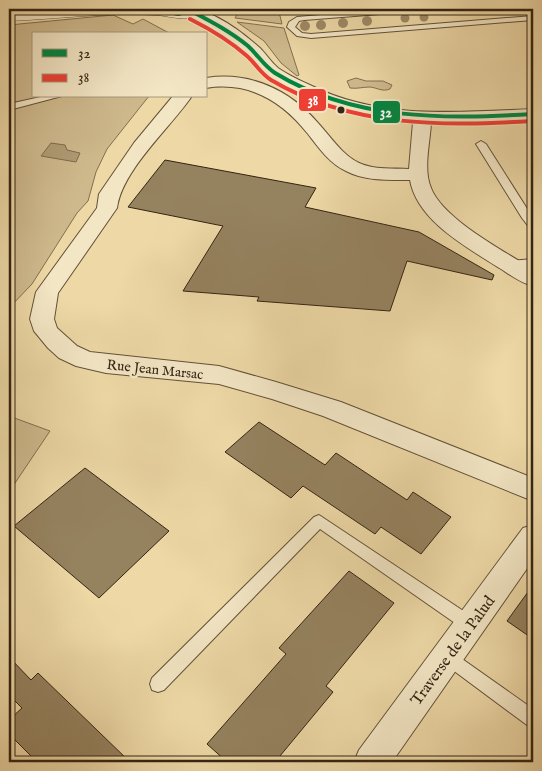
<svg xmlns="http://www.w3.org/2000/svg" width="542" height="771" font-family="'IM FELL English',serif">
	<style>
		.green { fill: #ceb98d; stroke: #826e50 }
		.water { fill: #ae9b74; stroke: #7e6b4d }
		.building { fill: #95825f; stroke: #352413 }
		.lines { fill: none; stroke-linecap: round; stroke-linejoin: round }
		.service-casing { stroke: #635138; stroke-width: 2 }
		.minor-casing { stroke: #635138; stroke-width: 2 }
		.tertiary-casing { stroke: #635138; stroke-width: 1 }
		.service { fill: #f3e6c5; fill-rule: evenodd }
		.minor { fill: #f3e6c5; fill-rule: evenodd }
		.tertiary { fill: #f3e6c5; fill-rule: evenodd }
		.bus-1-casing { stroke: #f3e6c5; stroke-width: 6 }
		.bus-2-casing { stroke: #f3e6c5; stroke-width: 6 }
		.bus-1 { stroke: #008540; stroke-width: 4 }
		.bus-2 { stroke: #ee3f34; stroke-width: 4 }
		.tree { fill: #9d8966 }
		.bus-dot { fill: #352413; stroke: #f3e6c5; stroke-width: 2 }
		.labels { text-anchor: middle; stroke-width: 5; stroke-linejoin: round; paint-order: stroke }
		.street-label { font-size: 14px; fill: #352413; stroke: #f3e6c5 }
		.near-street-label { font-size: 16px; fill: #352413; stroke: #f3e6c5 }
		.line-badge { stroke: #f3e6c5; stroke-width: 2 }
		.badge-label { font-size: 14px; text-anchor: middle; font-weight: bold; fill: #fff }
	</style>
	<rect width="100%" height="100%" fill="#edd8a6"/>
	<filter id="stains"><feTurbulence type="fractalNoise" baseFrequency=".004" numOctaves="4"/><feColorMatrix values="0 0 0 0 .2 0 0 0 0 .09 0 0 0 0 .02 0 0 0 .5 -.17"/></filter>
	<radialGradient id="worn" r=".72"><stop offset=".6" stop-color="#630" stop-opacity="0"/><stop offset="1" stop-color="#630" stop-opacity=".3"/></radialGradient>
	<path class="green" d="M240 9H318L279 12 282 24 235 18Z
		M113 15 133 24 143 19 171 34H34V96H149L107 149 96 172 88 201 77 213 32 284 9 308V25Z
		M237 22 284 28 299 75 297 76 281 63 264 41Z
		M356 78 366 81H383L392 85 390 89C382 92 378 88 370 87 363 87 357 89 350 88L347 81Z
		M9 416 50 431 9 492Z"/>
	<path class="water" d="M51 143 65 145 67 150 80 153 76 162 41 156Z"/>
	<path class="building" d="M165 160 316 188 305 207 419 232 494 275 492 280 407 261 390 311 257 301 259 297 183 291 223 226 128 207Z
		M259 422 325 465 336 453 407 500 413 492 451 517 421 554 381 527 375 534 303 486 291 498 225 452Z
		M85 468 169 531 99 598 14 526Z
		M349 571 394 603 326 686 333 692 275 762H227L207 744 286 654 279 648Z
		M533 585V639L507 621Z
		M9 657 31 680 38 673 130 762H37L9 734V720L22 708 9 695Z"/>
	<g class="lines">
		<defs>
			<path id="service" d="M9 9H39L35 11 9 12Z
				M392 9H422L418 11 304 20 299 21 295 27 302 33 311 34 533 16V20L311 38 297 36 287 27 289 22 297 17Z
				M45 96H62L9 110V104Z
				M481 141 486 144 533 218V228L529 227 522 218 476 144Z
				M533 259V266L510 269 505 265 510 261Z
				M319 515 477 620 479 625 477 630 471 632 465 630 320 529 164 690 158 692 152 690 150 684 152 678 314 517Z
				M448 649 533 709V727L527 725 442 662 440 657 442 652Z"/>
			<path id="minor" d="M188 9C212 9 242 32 260 48 266 54 271 62 278 68 288 75 301 81 312 86 381 120 459 112 533 109V119L431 123C430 143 423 169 431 188 443 219 505 252 533 269V286C520 283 508 273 496 266 465 246 417 220 410 180 388 180 365 181 346 171 330 164 319 148 308 134 282 101 249 81 206 88V78C250 71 290 90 318 123 331 137 342 155 359 163 374 170 393 168 409 169L413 122C363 119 306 105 266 75 259 69 254 61 248 55 230 39 209 26 188 15L185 12Z
				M173 96H192C170 128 122 170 117 208L58 293 54 319 57 328 77 346 90 352 219 366 276 382 341 402 533 478V501L323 416 272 399 219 384 106 373 76 366 59 358 48 348 34 331 30 319 36 292 97 208 99 194 134 143Z
				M533 525V560L392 762H354L359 750 523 528Z"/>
			<path id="tertiary" d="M39 9H206C195 25 171 16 156 15 107 12 57 19 9 21V11Z"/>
		</defs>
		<use href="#service" class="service-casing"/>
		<use href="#minor" class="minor-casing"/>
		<use href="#tertiary" class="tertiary-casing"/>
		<use href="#service" class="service"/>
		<use href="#minor" class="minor"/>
		<use href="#tertiary" class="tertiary"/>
		<defs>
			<path id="bus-1" d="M109 9 159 10 178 14 198 9
				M193 12C212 22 231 32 248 46 257 54 264 66 275 73 354 121 444 119 533 114"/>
			<path id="bus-2" d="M190 19C210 29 230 41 247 56 256 64 261 74 271 80 352 128 443 126 533 121"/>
		</defs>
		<use href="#bus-1" class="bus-1-casing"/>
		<use href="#bus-2" class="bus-2-casing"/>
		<use href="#bus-1" class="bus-1"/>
		<use href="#bus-2" class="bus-2"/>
	</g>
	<g class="tree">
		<circle cx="424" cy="17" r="4.5"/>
		<circle cx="405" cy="18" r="4.5"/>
		<circle cx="367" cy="21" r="5"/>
		<circle cx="343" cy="23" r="5"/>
		<circle cx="321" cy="25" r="5"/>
		<circle cx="305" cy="26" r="5"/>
	</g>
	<circle class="bus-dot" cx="341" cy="110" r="4.5"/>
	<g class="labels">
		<g class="street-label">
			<text transform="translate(155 369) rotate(6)" y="5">Rue Jean Marsac</text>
		</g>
		<g class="near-street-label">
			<text transform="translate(452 650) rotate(-54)" y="6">Traverse de la Palud</text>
		</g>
	</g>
	<g class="line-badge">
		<rect x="298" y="88" width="29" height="24" rx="5" fill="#ee3f34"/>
		<rect x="372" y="100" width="29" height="24" rx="5" fill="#008540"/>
	</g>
	<g class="badge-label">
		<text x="313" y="105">38</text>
		<text x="386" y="117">32</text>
	</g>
	<rect width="542" height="771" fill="none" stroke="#edd8a6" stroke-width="30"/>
	<rect x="10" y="10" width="522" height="751" fill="none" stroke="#352413" stroke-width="2.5"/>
	<rect x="15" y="15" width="512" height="741" fill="none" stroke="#352413"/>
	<rect x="32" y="32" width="175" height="65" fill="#f3e6c5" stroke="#a7987e"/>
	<rect x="42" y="49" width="25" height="8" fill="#008540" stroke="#a7987e"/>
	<text x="78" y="58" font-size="15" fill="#352413">32</text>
	<rect x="42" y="74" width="25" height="8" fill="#ee3f34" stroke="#a7987e"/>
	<text x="78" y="82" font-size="15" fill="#352413">38</text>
	<rect width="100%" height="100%" filter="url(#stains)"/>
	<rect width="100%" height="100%" fill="url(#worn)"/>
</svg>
